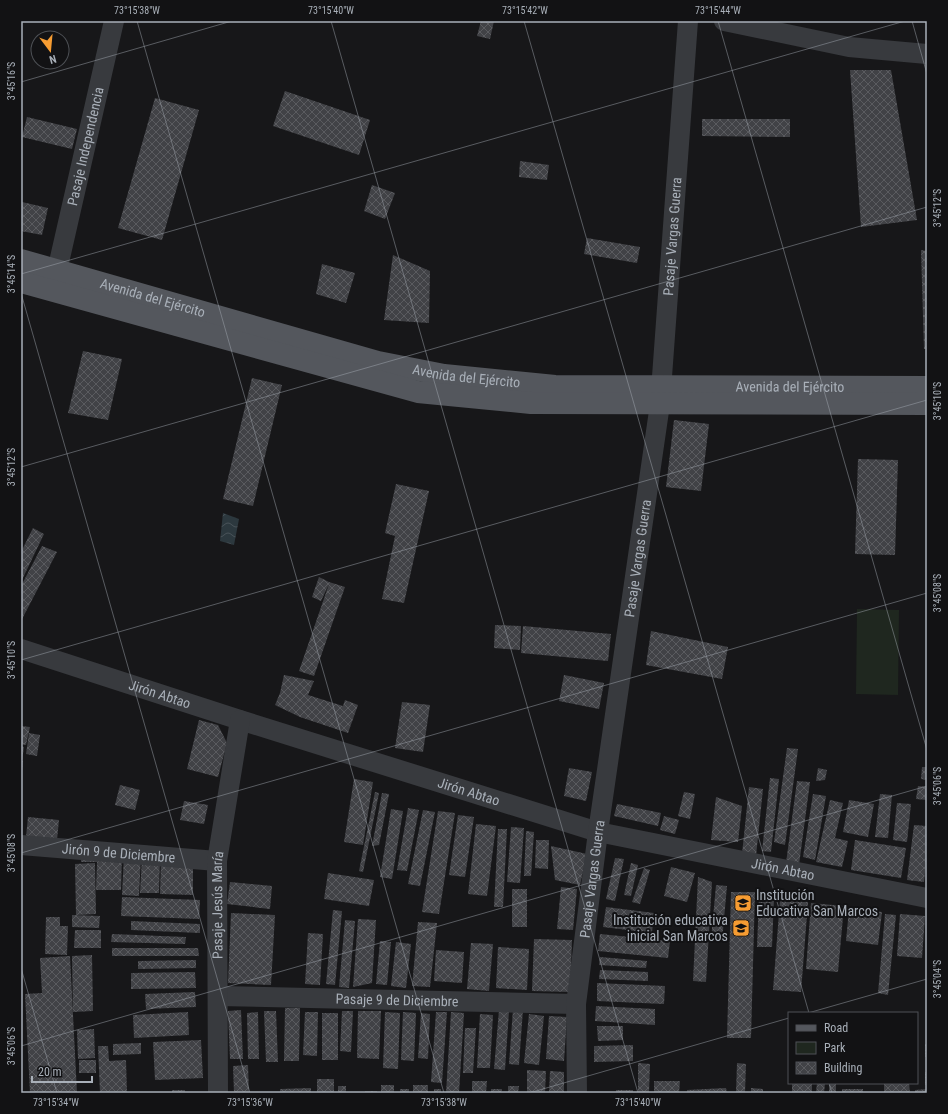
<svg xmlns="http://www.w3.org/2000/svg" width="948" height="1114" font-family="'Roboto Condensed',sans-serif">
	<style>
		.green { fill: #1f271f }
		.water { fill: url(#water-waves) }
		.building { fill: url(#building-cross-hatch) }
		.lines { fill: none; stroke-linecap: round; stroke-linejoin: round }
		.minor { stroke: #383a3e; stroke-width: 20 }
		.major { stroke: #54575d; stroke-width: 22 }
		.ticks { fill: none; stroke: #a9b0b9; stroke-width: 1; stroke-opacity: 0.45 }
		.labels { text-anchor: middle; stroke-width: 4; stroke-linejoin: round; paint-order: stroke }
		.street-label { font-size: 14px; fill: #a9b0b9; stroke: #121214 }
		.poi-label { font-size: 14px; fill: #a9b0b9; stroke: #121214; text-anchor: start }
		.neatline { fill: none; stroke: #a9b0b9; stroke-width: 1.5 }
		.ticks-label { font-size: 10px; text-anchor: middle; fill: #a9b0b9 }
	</style>
	<defs>
		<pattern id="water-waves" width="16" height="10" patternUnits="userSpaceOnUse"><rect width="16" height="10" fill="#2c383e"/><path d="M0 5q4-4 8 0t8 0" fill="none" stroke="#485258"/></pattern>
		<pattern id="building-cross-hatch" width="8" height="8" patternUnits="userSpaceOnUse"><rect width="8" height="8" fill="#414246"/><path d="M0 0l8 8M0 8l8-8" fill="none" stroke="#5a5b5f"/></pattern>
	</defs>
	<rect width="100%" height="100%" fill="#171719"/>
	<path class="green" d="M857 609 899 610 898 695 856 694Z"/>
	<path class="water" d="M223 513 239 519 234 545 220 541Z"/>
	<path class="building" d="M481 21H494L490 39 477 36Z
		M850 70H891L917 220 861 227Z
		M285 91 370 120 359 155 273 126Z
		M155 98 199 110 162 240 118 228Z
		M27 117 77 129 72 149 22 137Z
		M702 119H790V137L702 136Z
		M520 161 549 165 547 180 519 177Z
		M372 185 395 193 385 219 364 211Z
		M22 202 48 208 42 235 21 231Z
		M587 238 640 247 637 263 584 254Z
		M921 250 927 251V349H924Z
		M393 255 430 271 429 323 384 320Z
		M322 264 355 273 346 303 316 294Z
		M83 351 122 359 108 420 68 413Z
		M252 378 282 385 253 506 223 499Z
		M674 420 709 424 701 491 666 487Z
		M858 459 898 460 895 555 855 554Z
		M396 484 429 491 404 603 382 599 395 536 385 533Z
		M33 528 44 534 21 582V552Z
		M42 546 57 552 21 621V586Z
		M319 577 329 582 345 587 314 676 299 671 329 584 321 601 312 597Z
		M495 625 521 626 520 650 494 648Z
		M523 626 611 634 608 661 521 653Z
		M651 631 728 647 722 679 646 665Z
		M284 675 314 681 308 695 343 706 345 700 358 705 348 733 300 717 275 705 280 693Z
		M564 675 604 683 599 709 559 701Z
		M402 702 430 705 423 752 395 748Z
		M199 720 218 725 227 743 218 777 187 769Z
		M21 726 30 727 26 745 21 744Z
		M29 733 40 735 37 756 26 754Z
		M21 746 24 747 22 760H21Z
		M787 748 798 749 785 845 774 842Z
		M21 760 23 761 22 770H21Z
		M922 767H927V780L921 779Z
		M569 768 592 772 586 801 564 796Z
		M818 768 827 770 825 780 816 781Z
		M770 778 779 779 771 852 762 851Z
		M354 779 373 782 363 845 344 842Z
		M797 781 810 782 799 865 786 863Z
		M120 785 140 790 135 810 115 805Z
		M918 786 927 787V800L916 799Z
		M749 787 763 789 756 856 742 854Z
		M375 792 379 793 363 872 359 871Z
		M684 792 695 794 690 819 678 816Z
		M382 793 389 794 379 845 372 846Z
		M813 794 826 796 815 860 803 857Z
		M880 794 892 795 888 838 875 837Z
		M716 797 742 806 738 842 711 840Z
		M830 800 843 803 835 838 848 841 842 867 816 862Z
		M849 800 874 804 868 837 843 832Z
		M184 801 208 805 204 824 180 820Z
		M897 803 911 804 907 842 893 840Z
		M617 804 661 813 658 826 614 816Z
		M408 808 419 810 407 871 397 870Z
		M391 809 403 811 392 879 380 877Z
		M423 810 435 812 420 886 408 884Z
		M438 811 455 813 439 914 422 912Z
		M458 815 474 817 465 877 449 875Z
		M664 816 679 820 675 834 660 830Z
		M28 817 59 820 57 840 26 837Z
		M476 824 496 826 487 896 468 894Z
		M914 825 927 826V853L924 882 907 880Z
		M511 827 524 828 520 883 507 882Z
		M498 829H507L503 907H494Z
		M526 831 534 832 531 876H524Z
		M536 840H549L548 869 535 868Z
		M855 840 906 848 901 878 851 870Z
		M551 846 587 854 580 885 555 880Z
		M81 853 122 855 121 890H96L97 862H81Z
		M124 855 141 856 139 896 122 895Z
		M142 857 160 858 159 893H140Z
		M615 858 624 859 615 901 606 899Z
		M161 860H193V895L160 894Z
		M95 863 96 914 76 915 75 864Z
		M631 863 638 865 631 896 624 895Z
		M671 867 695 873 687 902 664 896Z
		M644 868 650 870 640 904 632 902Z
		M328 873 374 880 369 906 324 899Z
		M698 877 712 882 706 982 693 981Z
		M230 882 272 886 270 909 227 904Z
		M716 885 727 886 722 941 711 940Z
		M561 887 577 889 573 930 557 929Z
		M512 889H527V927H512Z
		M731 892H755L751 1038H727Z
		M122 897 200 900 199 919 121 916Z
		M759 897 774 898 772 947H757Z
		M780 900 808 902 801 992 773 990Z
		M811 903 844 906 838 972 806 969Z
		M606 907 654 913 652 933 603 927Z
		M849 909 882 912 878 945 846 941Z
		M333 910 342 911 335 985 326 984Z
		M231 913 275 915 271 985 228 983Z
		M885 914 896 915 888 995 878 993Z
		M900 914 925 916 922 958 897 956Z
		M72 915 100 916 99 928 72 927Z
		M46 917H60V926H68L67 955 45 954Z
		M358 919 376 920 372 983 353 987Z
		M345 920 355 921 349 988 339 987Z
		M131 921 200 924V933L131 930Z
		M418 922 437 923 430 987 412 986Z
		M75 930H101V948H74Z
		M308 933 323 934 320 985 305 984Z
		M112 934 186 937 185 944 111 942Z
		M600 934 670 941 668 958 598 951Z
		M534 939 572 940 570 992 532 991Z
		M380 941 391 942 387 985 376 984Z
		M396 942 411 944 406 988 391 986Z
		M471 943 493 944 489 991 467 989Z
		M498 947 529 949 527 990 496 988Z
		M112 948H198L199 956H112Z
		M436 950 464 952 462 983 434 981Z
		M92 955 93 1011 73 1012 72 956Z
		M70 956 77 1093H30L25 994 42 993 40 958Z
		M600 957 647 961 646 968 599 965Z
		M196 960V968L138 969V961Z
		M600 970 648 972V981L599 979Z
		M195 972 196 988 131 989V973Z
		M597 983 665 986 664 1004 597 1001Z
		M195 992 196 1007 146 1009 145 994Z
		M596 1006 655 1009V1025L595 1021Z
		M285 1008H300L299 1061H284Z
		M513 1009H523L519 1065 509 1064Z
		M241 1010 243 1059H230L228 1011Z
		M499 1010 509 1011 505 1070 494 1069Z
		M264 1011H276L278 1062H266Z
		M342 1011H353L351 1052 340 1051Z
		M358 1011H381L379 1059 357 1058Z
		M188 1012 189 1035 134 1038 133 1015Z
		M258 1012 259 1059H248L247 1013Z
		M305 1012H318L317 1056 303 1055Z
		M385 1012 400 1013 398 1069 383 1068Z
		M403 1012 416 1013 414 1061 401 1060Z
		M436 1012H447L442 1083 431 1082Z
		M451 1012 464 1013 459 1093H446Z
		M322 1013H338V1060H322Z
		M421 1013 430 1014 428 1059 418 1058Z
		M480 1014 493 1015 490 1068H477Z
		M529 1014 544 1016 539 1065 524 1063Z
		M549 1016 567 1017 564 1061 546 1059Z
		M597 1026H623V1040L598 1041Z
		M465 1028H476L473 1073H463Z
		M94 1029 95 1058 78 1059 77 1030Z
		M201 1040 203 1078 155 1080 153 1042Z
		M141 1043V1054L113 1055V1044Z
		M925 1044H927V1057H925Z
		M633 1045V1061L594 1062V1046Z
		M98 1046H108L109 1061 126 1060 127 1093H100Z
		M79 1060H96V1073H79Z
		M638 1063 650 1064 649 1093H638Z
		M737 1063 746 1064 745 1093H736Z
		M248 1065 249 1093H234L233 1066Z
		M527 1070 546 1071 545 1093H527Z
		M550 1071 564 1072V1093H549Z
		M925 1072H927V1085H925Z
		M317 1079H334V1093H317Z
		M472 1081H487L486 1093H472Z
		M654 1081H680L679 1093H654Z
		M792 1083H812V1093L792 1092Z
		M817 1083H825L824 1093H816Z
		M829 1083H836V1093H829Z
		M884 1083H909L910 1093H884Z
		M381 1085H394V1093H381Z
		M413 1085H428V1093H413Z
		M338 1086H346V1093H338Z
		M508 1086H519L518 1093H508Z
		M311 1088V1093H280V1089Z
		M726 1088 727 1093H687V1090Z
		M751 1088 763 1089V1093H751Z
		M400 1089H409V1093H400Z
		M434 1089H441V1093H434Z
		M491 1089H502L501 1093H491Z
		M842 1089H863V1093H842Z
		M927 1089V1093H915V1090Z
		M172 1090H185V1093H172Z
		M616 1090H633V1093H616Z
		M365 1091H377V1093H365Z"/>
	<g class="lines">
		<g class="minor">
			<path d="M724 21 849 47 927 54"/>
			<path id="s1" d="M57 271 114 21"/>
			<path id="s2" d="M21 649 240 720 598 832 927 898"/>
			<path id="s3" d="M21 845 217 861"/>
			<path id="s4" d="M218 996 576 1004"/>
			<path id="s5" d="M218 1093 217 861 240 720"/>
			<path id="s6" d="M577 1093 576 1004 598 832 660 404 688 21"/>
		</g>
		<g class="major">
			<path id="s7" d="M21 260 378 362 444 375 555 386 927 387"/>
			<path d="M21 282 418 392 531 403 927 404"/>
		</g>
	</g>
	<path class="ticks" d="M137 21 444 1093M331 21 638 1093M524 21 809 1013M718 21 927 750M912 21 927 74M21 82 232 21M21 274 905 21M21 293 250 1093M21 467 927 207M21 660 927 400M21 853 927 593M21 968 57 1093M808 1013 927 979M21 1046 927 786M829 1083 832 1093M529 1093 789 1018"/>
	<defs>
		<symbol id="school-square" viewBox="-11 -11 22 22"><rect x="-9" y="-9" width="18" height="18" rx="4" fill="#f69c32" stroke="#121214"/><path d="M0-5L7-2L0 1L-7-2ZM-4 1L0 2.5L4 1V4Q0 6-4 4Z" fill="#111"/></symbol>
	</defs>
	<g fill-rule="evenodd">
		<use href="#school-square" x="733" y="893" width="20" height="20"/>
		<use href="#school-square" x="731" y="918" width="20" height="20"/>
	</g>
	<g class="labels">
		<g class="street-label">
			<text dy="5" stroke="none"><textPath href="#s1" startOffset="128">Pasaje Independencia</textPath></text>
			<text dy="5" stroke="none"><textPath href="#s6" startOffset="863">Pasaje Vargas Guerra</textPath></text>
			<text dy="5" stroke="none"><textPath href="#s7" startOffset="137">Avenida del Ejército</textPath></text>
			<text dy="5" stroke="none"><textPath href="#s7" startOffset="461">Avenida del Ejército</textPath></text>
			<text dy="5" stroke="none"><textPath href="#s7" startOffset="785">Avenida del Ejército</textPath></text>
			<text dy="5" stroke="none"><textPath href="#s6" startOffset="539">Pasaje Vargas Guerra</textPath></text>
			<text dy="5" stroke="none"><textPath href="#s2" startOffset="146">Jirón Abtao</textPath></text>
			<text dy="5" stroke="none"><textPath href="#s2" startOffset="470">Jirón Abtao</textPath></text>
			<text dy="5" stroke="none"><textPath href="#s3" startOffset="98">Jirón 9 de Diciembre</textPath></text>
			<text dy="5" stroke="none"><textPath href="#s2" startOffset="794">Jirón Abtao</textPath></text>
			<text dy="5" stroke="none"><textPath href="#s6" startOffset="215">Pasaje Vargas Guerra</textPath></text>
			<text dy="5" stroke="none"><textPath href="#s5" startOffset="188">Pasaje Jesús María</textPath></text>
			<text dy="5" stroke="none"><textPath href="#s4" startOffset="179">Pasaje 9 de Diciembre</textPath></text>
		</g>
		<g class="poi-label">
			<text x="756" y="900">Institución<tspan x="756" dy="16">Educativa San Marcos</tspan></text>
			<text x="728" y="925" text-anchor="end">Institución educativa<tspan x="728" dy="16">inicial San Marcos</tspan></text>
		</g>
	</g>
	<rect width="948" height="1114" fill="none" stroke="#121214" stroke-width="44"/>
	<rect x="788" y="1012" width="130" height="72" fill="#121214" stroke="#4e5156"/>
	<rect x="796" y="1025" width="20" height="6" fill="#54575d" stroke="#4e5156"/>
	<text x="824" y="1032" font-size="12" fill="#a9b0b9">Road</text>
	<rect x="796" y="1042" width="20" height="12" fill="#1f271f" stroke="#4e5156"/>
	<text x="824" y="1052" font-size="12" fill="#a9b0b9">Park</text>
	<rect x="796" y="1062" width="20" height="12" fill="url(#building-cross-hatch)" stroke="#4e5156"/>
	<text x="824" y="1072" font-size="12" fill="#a9b0b9">Building</text>
	<g transform="translate(50 50) rotate(164)"><circle r="19" fill="#121214" stroke="#4e5156"/>
	<path d="M0-3L7 15L0 10L-7 15Z" fill="#f69c32"/>
	<text y="-6" font-size="11" font-weight="bold" text-anchor="middle" fill="#a9b0b9">N</text>
	</g>
	<path d="M32 1076v6h60v-6" fill="none" stroke="#a9b0b9" stroke-width="2"/>
	<text x="38" y="1076" font-size="12" fill="#a9b0b9" stroke="#121214" stroke-width="3" paint-order="stroke">20 m</text>
	<rect x="22" y="22" width="904" height="1070" class="neatline"/>
	<g class="ticks-label">
		<text x="137" y="14">73°15'38"W</text>
		<text x="331" y="14">73°15'40"W</text>
		<text x="525" y="14">73°15'42"W</text>
		<text x="718" y="14">73°15'44"W</text>
		<text transform="translate(11 81) rotate(-90)" y="4">3°45'16"S</text>
		<text transform="translate(937 208) rotate(-90)" y="4">3°45'12"S</text>
		<text transform="translate(11 274) rotate(-90)" y="4">3°45'14"S</text>
		<text transform="translate(937 401) rotate(-90)" y="4">3°45'10"S</text>
		<text transform="translate(11 467) rotate(-90)" y="4">3°45'12"S</text>
		<text transform="translate(937 593) rotate(-90)" y="4">3°45'08"S</text>
		<text transform="translate(11 660) rotate(-90)" y="4">3°45'10"S</text>
		<text transform="translate(937 786) rotate(-90)" y="4">3°45'06"S</text>
		<text transform="translate(11 853) rotate(-90)" y="4">3°45'08"S</text>
		<text transform="translate(937 979) rotate(-90)" y="4">3°45'04"S</text>
		<text transform="translate(11 1046) rotate(-90)" y="4">3°45'06"S</text>
		<text x="56" y="1106">73°15'34"W</text>
		<text x="250" y="1106">73°15'36"W</text>
		<text x="444" y="1106">73°15'38"W</text>
		<text x="638" y="1106">73°15'40"W</text>
	</g>
</svg>
